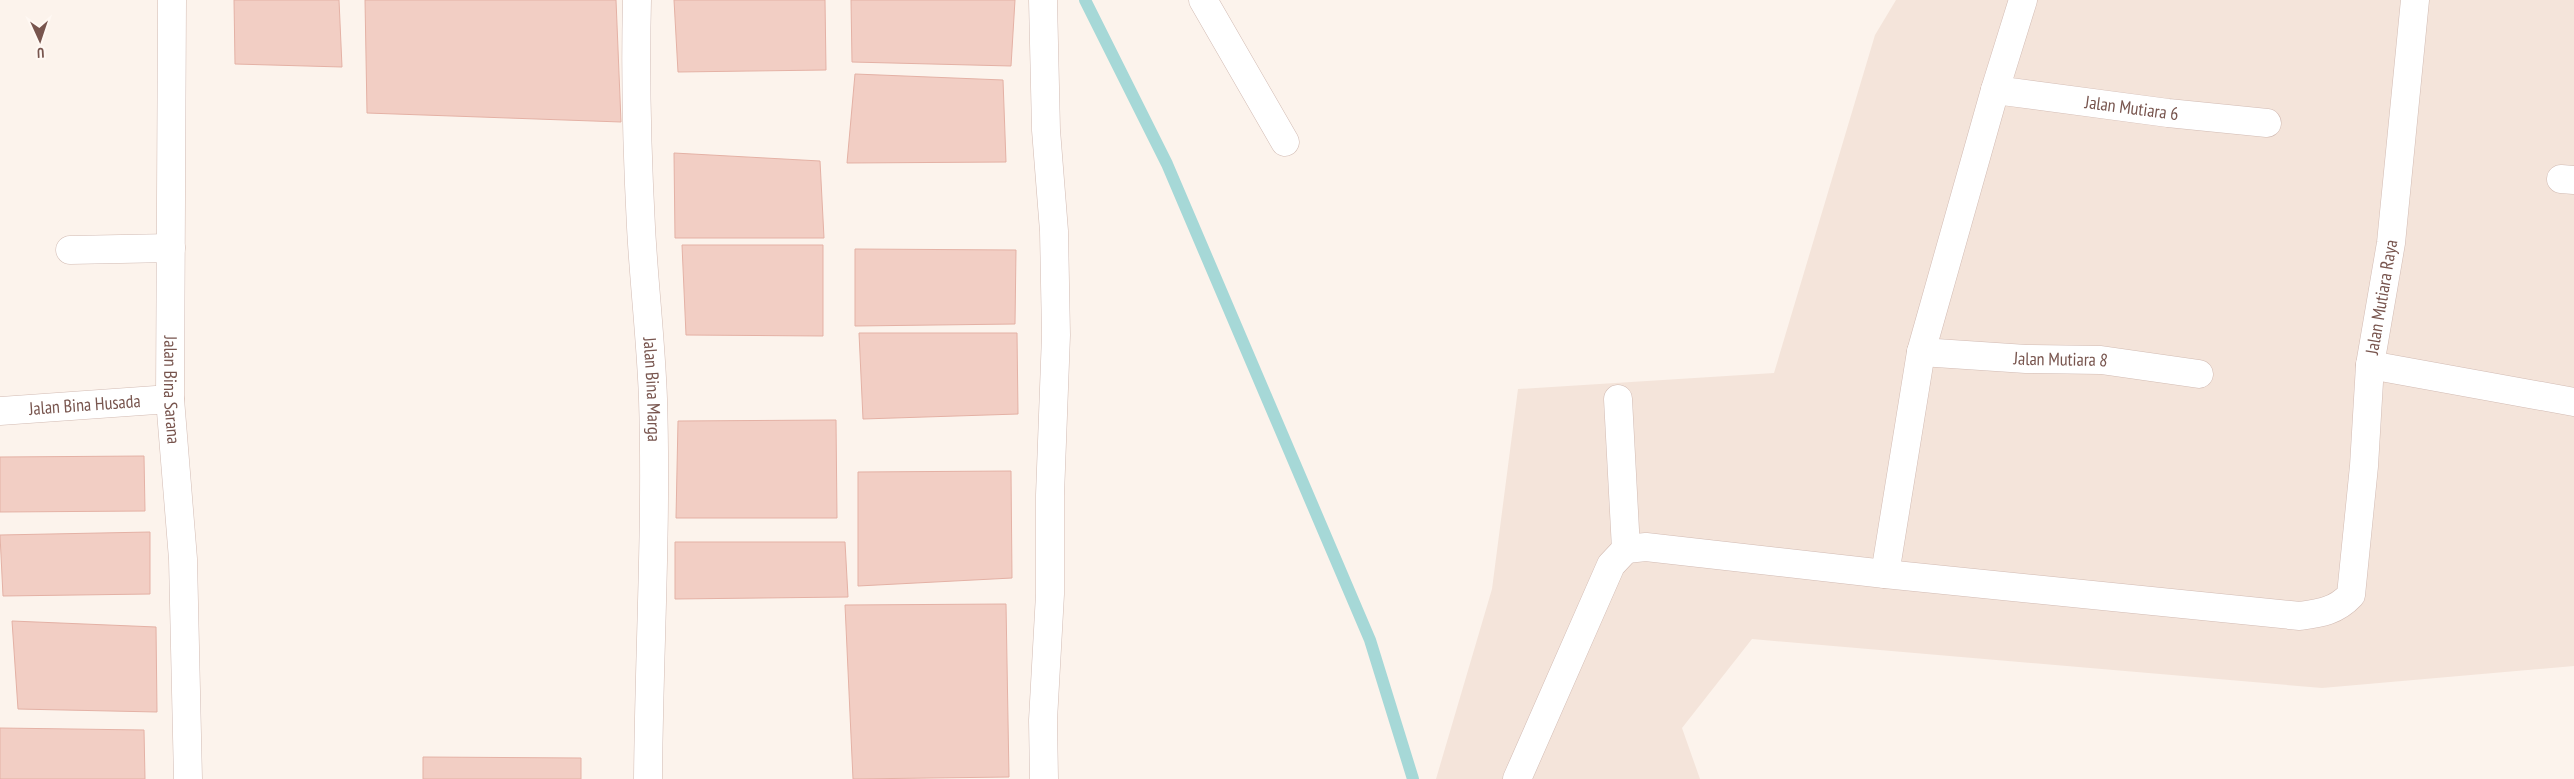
<svg xmlns="http://www.w3.org/2000/svg" width="2574" height="779" font-family="'PT Sans Narrow',sans-serif">
	<style>
		.residential { fill: #f4e4da }
		.lines { fill: none; stroke-linecap: round; stroke-linejoin: round }
		.stream { stroke: #a6d8d7; stroke-width: 12 }
		.building { fill: #f2cec4; stroke: #e4b1a5 }
		.minor-casing { stroke: #d2bbb3; stroke-width: 29 }
		.minor { stroke: #fff; stroke-width: 28 }
		.labels { text-anchor: middle; stroke-width: 5; stroke-linejoin: round; paint-order: stroke }
		.street-label { font-size: 18px; fill: #78554e; stroke: #fff8f3 }
	</style>
	<rect width="100%" height="100%" fill="#fcf3ec"/>
	<path class="residential" d="M1896 0H2574V666L2322 688 1752 639 1682 728 1700 779H1436L1492 589 1518 389 1774 373 1875 35Z"/>
	<g class="lines">
		<path class="stream" d="M1085 0 1167 164 1370 640 1413 779"/>
	</g>
	<path class="building" d="M234 0H339L342 67 235 64Z
		M365 0H616L621 122 367 113Z
		M674 0H825L826 70 678 72Z
		M851 0H1015L1011 66 852 62Z
		M855 74 1003 80 1006 162 847 163Z
		M674 153 820 161 824 238H675Z
		M682 245H823V336L686 335Z
		M855 249 1016 250 1015 324 855 326Z
		M859 333H1017L1018 414 863 419Z
		M836 420 837 518H676L678 421Z
		M144 456 145 511 0 512V457Z
		M1011 471 1012 578 858 586V472Z
		M150 532V594L3 596 0 535Z
		M675 542H845L848 597 675 599Z
		M1006 604 1009 777 853 779 845 605Z
		M12 621 156 627 157 712 18 709Z
		M0 728 144 730 145 779H0Z
		M423 757 581 758V779H423Z"/>
	<g class="lines">
		<defs>
			<g id="minor">
				<path id="s1" d="M172 0 170 399 183 559 188 779"/>
				<path id="s2" d="M637 0C635 76 637 151 641 227 644 284 651 342 653 399 657 526 649 652 648 779"/>
				<path d="M1043 0 1046 130 1054 231 1056 335 1050 495V594L1043 720 1044 779"/>
				<path d="M1203 0 1285 142"/>
				<path id="s3" d="M1995 90 2168 113 2267 123"/>
				<path d="M2561 179 2574 180"/>
				<path d="M70 250 171 248"/>
				<path id="s4" d="M1921 352 2026 359 2101 360 2199 374"/>
				<path d="M2370 365 2574 402"/>
				<path id="s5" d="M0 411 170 399"/>
				<path id="s6" d="M1626 549 1646 547 1885 574 2300 616C2321 613 2336 611 2351 595L2364 466 2370 365 2391 243 2415 0"/>
				<path d="M1885 574 1921 352 1995 90 2023 0"/>
				<path d="M1517 779 1611 565 1626 549 1618 399"/>
			</g>
		</defs>
		<use href="#minor" class="minor-casing"/>
		<use href="#minor" class="minor"/>
	</g>
	<g class="labels">
		<g class="street-label">
			<text dy="6" stroke="none"><textPath href="#s3" startOffset="138">Jalan Mutiara 6</textPath></text>
			<text dy="6" stroke="none"><textPath href="#s6" startOffset="1034">Jalan Mutiara Raya</textPath></text>
			<text dy="6" stroke="none"><textPath href="#s4" startOffset="140">Jalan Mutiara 8</textPath></text>
			<text dy="6" stroke="none"><textPath href="#s2" startOffset="390">Jalan Bina Marga</textPath></text>
			<text dy="6" stroke="none"><textPath href="#s1" startOffset="390">Jalan Bina Sarana</textPath></text>
			<text dy="6" stroke="none"><textPath href="#s5" startOffset="85">Jalan Bina Husada</textPath></text>
		</g>
	</g>
	<g transform="translate(40 40) rotate(177)" stroke="#fff8f3" stroke-width="4" paint-order="stroke">
	<path d="M0-4L9 19L0 12L-9 19Z" fill="#78554e"/>
	<text y="-8" font-size="14" font-weight="bold" text-anchor="middle" fill="#78554e">U</text>
	</g>
</svg>
